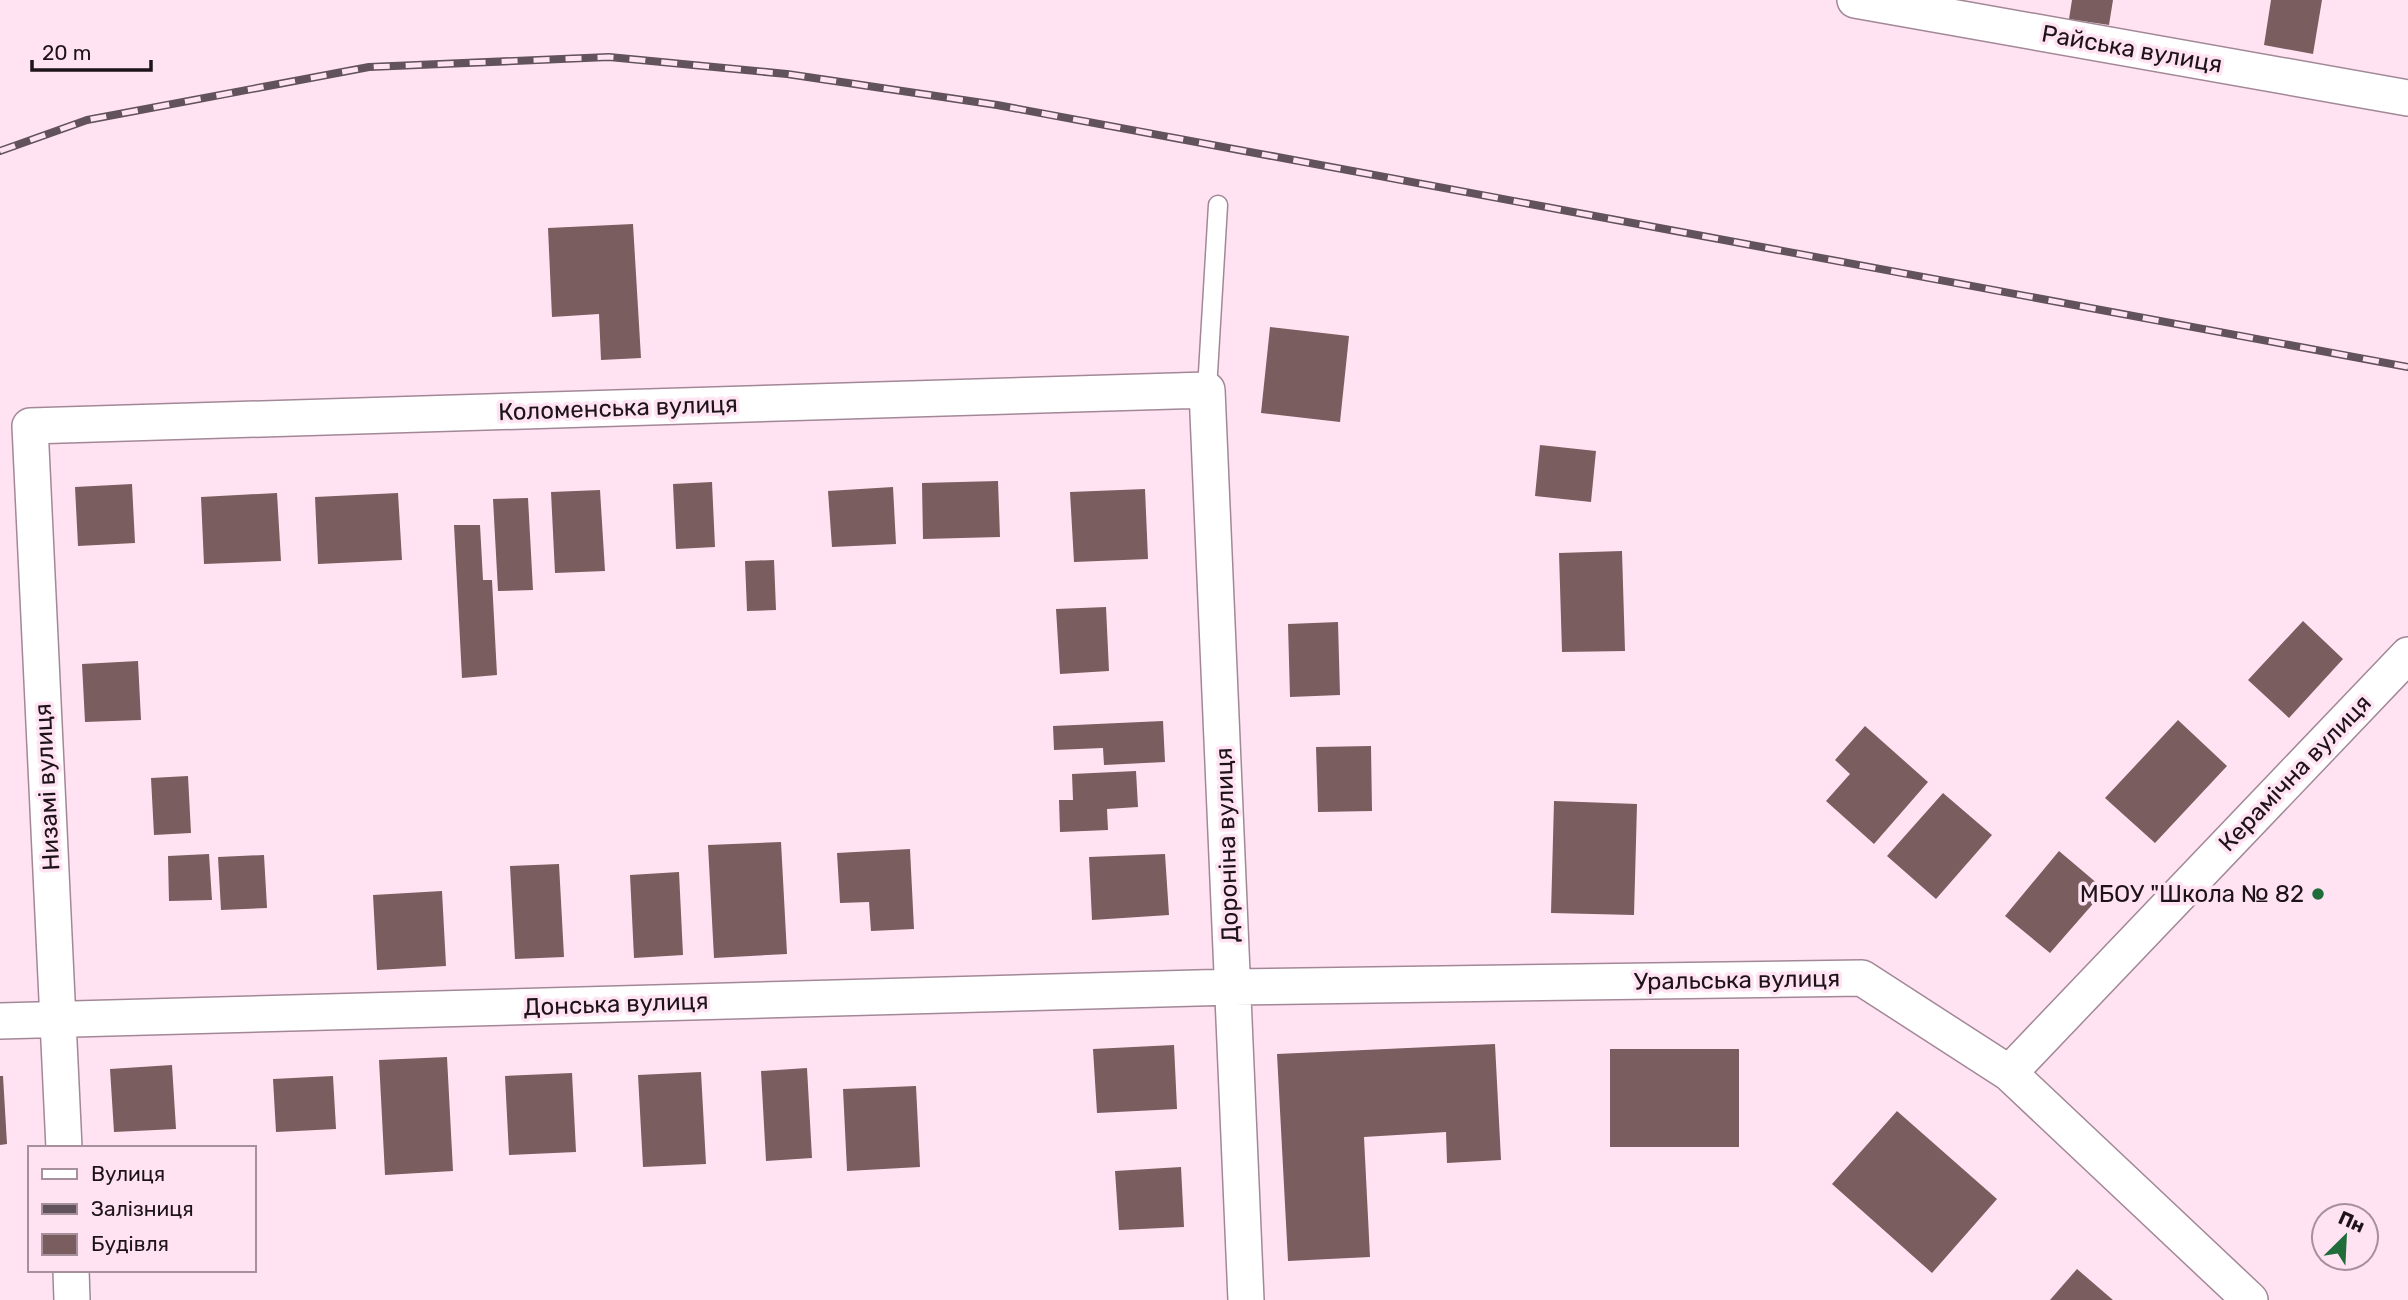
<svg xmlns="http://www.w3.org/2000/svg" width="2408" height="1300" font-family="Rubik,sans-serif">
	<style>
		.building { fill: #7a5d5e }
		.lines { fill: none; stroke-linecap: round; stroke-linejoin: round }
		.lane-casing { stroke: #a28897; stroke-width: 21 }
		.street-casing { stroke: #a28897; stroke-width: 38 }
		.lane { stroke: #fff; stroke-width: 18 }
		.street { stroke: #fff; stroke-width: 35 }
		.rail-casing { stroke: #62525b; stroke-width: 8 }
		.rail { stroke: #ffe3f3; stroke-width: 5; stroke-dasharray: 16; stroke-linecap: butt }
		.poi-dot { fill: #206c3b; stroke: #ffe3f3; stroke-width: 2.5 }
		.labels { text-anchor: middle; stroke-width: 7; stroke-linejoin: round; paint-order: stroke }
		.street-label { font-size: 24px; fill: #1d1319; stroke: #ffe3f3 }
		.poi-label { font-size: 24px; fill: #1d1319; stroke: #ffe3f3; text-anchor: end }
	</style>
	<rect width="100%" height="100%" fill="#ffe3f3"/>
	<path class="building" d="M2072 0H2113L2109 25 2069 19Z
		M2271 0H2322L2313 54 2264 45Z
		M633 224 641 358 601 360 599 314 552 317 548 228Z
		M1270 327 1349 336 1340 422 1261 413Z
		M1540 445 1596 451 1591 502 1535 496Z
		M998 481 1000 537 923 539 922 483Z
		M712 482 715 547 676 549 673 484Z
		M132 484 135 543 78 546 75 487Z
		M893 487 896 544 832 547 828 491Z
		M1145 489 1148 559 1074 562 1070 492Z
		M600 490 605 571 555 573 551 492Z
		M277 493 281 561 204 564 201 497Z
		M398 493 402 560 318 564 315 497Z
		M528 498 533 590 498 591 493 499Z
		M454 525H480L483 580H492L497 675 462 678Z
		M1622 551 1625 651 1562 652 1559 553Z
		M774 560 776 610 747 611 745 561Z
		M1106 607 1109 671 1060 674 1056 609Z
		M2303 621 2343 659 2289 718 2248 680Z
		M1338 622 1340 695 1290 697 1288 624Z
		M138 661 141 720 85 722 82 664Z
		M2178 720 2227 766 2155 843 2105 798Z
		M1163 721 1165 762 1104 765 1103 748 1054 750 1053 726Z
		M1865 726 1928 782 1874 844 1826 801 1850 774 1835 760Z
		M1371 746 1372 811 1318 812 1316 747Z
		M1136 771 1138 807 1107 809 1108 830 1060 832 1059 800H1073L1072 774Z
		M188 776 191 833 154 835 151 778Z
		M1943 793 1992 835 1936 899 1887 856Z
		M1554 801 1637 804 1634 915 1551 913Z
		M781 842 787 954 714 958 708 845Z
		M910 849 914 929 871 931 869 902 840 903 837 853Z
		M2059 851 2105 890 2050 953 2005 916Z
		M209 854 212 900 169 901 168 856Z
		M1165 854 1169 915 1092 920 1089 857Z
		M264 855 267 908 221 910 218 857Z
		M559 864 564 957 515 959 510 866Z
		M679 872 683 955 634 958 630 875Z
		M442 891 446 966 377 970 373 895Z
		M1495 1044 1501 1160 1447 1163 1446 1132 1364 1137 1370 1257 1288 1261 1277 1054Z
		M1174 1045 1177 1109 1097 1113 1093 1049Z
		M1610 1049H1739V1147H1610Z
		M447 1057 453 1171 385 1175 379 1060Z
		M172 1065 176 1129 114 1132 110 1069Z
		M807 1068 812 1158 766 1161 761 1071Z
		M701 1072 706 1164 643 1167 638 1075Z
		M572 1073 576 1152 509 1155 505 1076Z
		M0 1076H3L7 1144 0 1145Z
		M333 1076 336 1129 276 1132 273 1079Z
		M916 1086 920 1167 847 1171 843 1089Z
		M1897 1111 1997 1199 1932 1273 1832 1184Z
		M1181 1167 1184 1227 1119 1230 1115 1171Z
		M2077 1269 2113 1300H2050Z"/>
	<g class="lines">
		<defs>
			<path id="lane" d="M1207 390 1218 205"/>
			<path id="street" d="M1855 0 2408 98
				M0 1021 1233 987 1862 978 2009 1073 2250 1300
				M2009 1073 2408 655
				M64 1148 30 426 1207 390 1246 1300
				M71 1270 72 1300"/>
		</defs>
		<use href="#lane" class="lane-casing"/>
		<use href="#street" class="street-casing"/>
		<use href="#lane" class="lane"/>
		<use href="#street" class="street"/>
		<defs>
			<path id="rail" d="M0 151 87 120 369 67 609 57 787 74 997 105 2408 367"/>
		</defs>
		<use href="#rail" class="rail-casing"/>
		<use href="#rail" class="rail"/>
	</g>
	<circle class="poi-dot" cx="2318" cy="894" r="7"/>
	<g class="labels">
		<g class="street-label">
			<text transform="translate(2132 49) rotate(10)" y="8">Райська вулиця</text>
			<text transform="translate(618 408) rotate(-2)" y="8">Коломенська вулиця</text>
			<text transform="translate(2295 773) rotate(-46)" y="8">Керамічна вулиця</text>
			<text transform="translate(47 787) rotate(-93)" y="8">Низамі вулиця</text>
			<text transform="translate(1227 845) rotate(-92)" y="8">Дороніна вулиця</text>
			<text transform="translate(1737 980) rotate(-1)" y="8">Уральська вулиця</text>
			<text transform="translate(616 1004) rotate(-2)" y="8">Донська вулиця</text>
		</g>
		<g class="poi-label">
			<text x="2304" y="902">МБОУ "Школа № 82</text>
		</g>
	</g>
	<rect x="28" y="1146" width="228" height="126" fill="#ffe3f3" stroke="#a5909c" stroke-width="2"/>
	<rect x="42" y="1169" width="35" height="10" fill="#ffffff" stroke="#a5909c" stroke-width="2"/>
	<text x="91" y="1181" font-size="21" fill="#1d1319">Вулиця</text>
	<rect x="42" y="1204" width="35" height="10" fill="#62525b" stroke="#a5909c" stroke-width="2"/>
	<text x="91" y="1216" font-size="21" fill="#1d1319">Залізниця</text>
	<rect x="42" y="1234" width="35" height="21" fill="#7a5d5e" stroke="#a5909c" stroke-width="2"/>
	<text x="91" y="1251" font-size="21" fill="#1d1319">Будівля</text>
	<g transform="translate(2345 1237) rotate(24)"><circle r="33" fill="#ffe3f3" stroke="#a5909c" stroke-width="2"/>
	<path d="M0-5L12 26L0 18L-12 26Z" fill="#206c3b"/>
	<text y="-10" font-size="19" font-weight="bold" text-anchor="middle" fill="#1d1319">Пн</text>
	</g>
	<path d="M32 60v10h119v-10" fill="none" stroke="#1d1319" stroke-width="3.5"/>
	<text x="42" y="60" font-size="21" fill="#1d1319" stroke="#ffe3f3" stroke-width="5" paint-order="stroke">20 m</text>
</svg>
